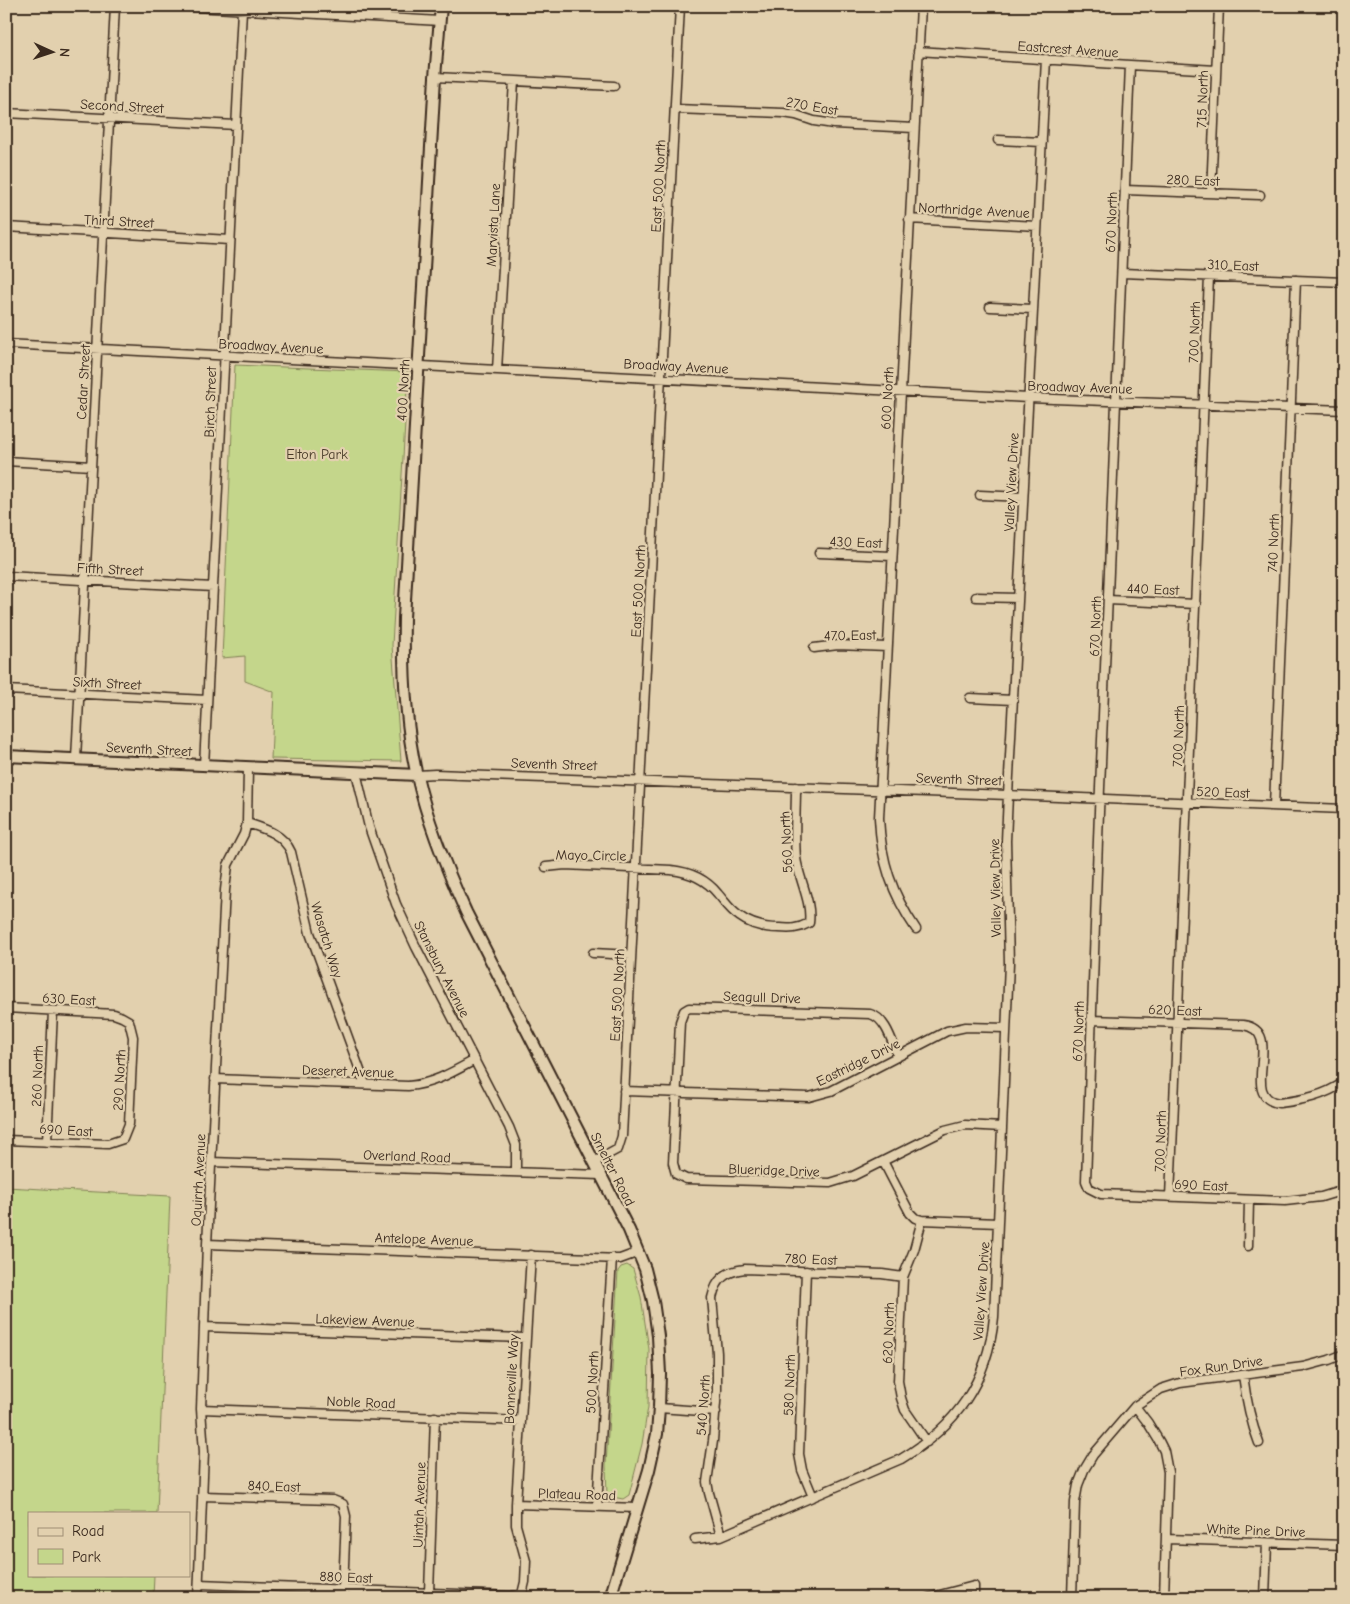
<svg xmlns="http://www.w3.org/2000/svg" width="1350" height="1604" font-family="'Comic Neue',sans-serif">
	<style>
		.green { fill: #c4d68b; stroke: #808054 }
		.lines { fill: none; stroke-linecap: round; stroke-linejoin: round }
		.street-casing { stroke: #3b2a1e; stroke-width: 11 }
		.secondary-casing { stroke: #3b2a1e; stroke-width: 14 }
		.street { stroke: #e2d0ae; stroke-width: 8 }
		.secondary { stroke: #e2d0ae; stroke-width: 10 }
		.labels { text-anchor: middle; stroke-width: 4.5; stroke-linejoin: round; paint-order: stroke }
		.street-label { font-size: 14px; fill: #3b2a1e; stroke: #e2d0ae }
		.park-label { font-size: 14px; fill: #493b29; stroke: #e2d0ae }
	</style>
	<rect width="100%" height="100%" fill="#e2d0ae"/>
	<filter id="ink" filterUnits="userSpaceOnUse"><feTurbulence type="fractalNoise" baseFrequency=".02" numOctaves="2"/><feDisplacementMap in="SourceGraphic" scale="10" xChannelSelector="R" yChannelSelector="G"/><feConvolveMatrix kernelMatrix="1 2 1 2 8 2 1 2 1" color-interpolation-filters="sRGB"/></filter>
	<g filter="url(#ink)">
		<path class="green" d="M235 365 408 372 392 645 401 761 271 759 274 692 245 681V656L222 658Z
			M6 1187 170 1196 157 1513H29V1575H154L153 1598H6Z
			M627 1265 633 1269 641 1297 649 1349 648 1407 642 1444 629 1495 623 1499 607 1496 606 1465 618 1271 621 1267Z"/>
		<g class="lines">
			<defs>
				<path id="street" d="M178 6 440 21
					M918 51 1130 65 1216 70
					M1130 65 1099 812 1086 1181 1089 1188 1101 1194 1285 1201 1321 1197 1344 1190
					M435 77 614 86
					M675 109 783 113 796 115 814 121 834 124 914 128
					M6 113 236 125
					M998 140 1042 142
					M1125 190 1260 195
					M1211 193 1219 6
					M909 219 1037 226
					M6 227 230 240
					M1122 273 1344 282
					M990 307 1033 309
					M6 344 1028 398 1344 410
					M497 370 514 81
					M6 461 91 466
					M980 495 1023 497
					M819 553 892 556
					M6 576 213 587
					M976 597 1018 598
					M1108 600 1196 604
					M814 648 838 645 887 647
					M6 690 207 700
					M970 698 1013 700
					M76 759 115 6
					M204 766 242 10
					M356 772 369 827 396 904 416 947 509 1127 516 1145V1172
					M417 775 435 774 1008 795 1344 809
					M1274 806 1296 280
					M247 823C265 829 283 834 291 852L310 933 365 1084
					M546 867 565 865 671 870C690 872 706 879 718 894 725 902 730 910 739 916 751 925 764 928 779 928 790 929 798 929 809 923 812 901 799 880 796 858 794 835 796 811 796 787
					M916 929C892 894 881 861 879 818L921 6
					M593 953 631 955
					M6 1008 114 1014 122 1017 129 1021 133 1037 129 1124 123 1139 108 1144 6 1140
					M1091 1020 1243 1025C1287 1031 1237 1097 1279 1103 1303 1100 1324 1096 1344 1082
					M898 1056C892 1042 886 1018 870 1014L689 1008 684 1011 680 1022 673 1163 676 1174 686 1179 830 1183 853 1176 945 1130 965 1125 1002 1127
					M215 1079 408 1086C433 1084 453 1072 475 1060
					M624 1091 809 1097 831 1091 947 1031 966 1027 1006 1028
					M47 1142 53 1011
					M883 1161 910 1213 915 1218 922 1220 998 1223
					M211 1162 601 1175
					M594 1162 618 1149 622 1136 680 6
					M1170 1197 1209 277
					M922 1220 914 1250 903 1277 898 1381 901 1398 905 1410 927 1442
					M207 1244 620 1259 639 1252
					M1248 1246 1249 1200
					M806 1271 799 1454 802 1470 813 1497
					M204 1327 526 1338
					M1243 1375C1246 1399 1250 1420 1259 1443
					M1135 1406 1148 1423 1159 1441 1164 1451 1168 1472 1164 1598
					M659 1408 716 1412
					M201 1409 521 1421
					M202 1496 333 1500 343 1504 346 1516 343 1590
					M516 1504 637 1508
					M597 1507 612 1258
					M721 1536 709 1493 707 1482 713 1441 717 1390V1353L712 1298C716 1279 726 1271 745 1269L882 1274 903 1277
					M695 1539 721 1536 901 1459C956 1426 988 1382 994 1317L1009 963 1006 841 1008 795 1046 59
					M1167 1539 1344 1545
					M199 1584 511 1596 522 1594 525 1582 526 1561 516 1525V1504L531 1255
					M429 1593 435 1417
					M198 1598 204 1452 201 1409 207 1244 225 890 228 865 244 834 247 823 248 768
					M928 1598 974 1586V1598
					M1072 1598 1075 1502 1078 1485 1084 1470 1093 1455 1135 1406 1161 1389 1180 1383 1303 1367 1329 1360 1344 1354
					M1265 1598 1267 1543"/>
				<path id="secondary" d="M441 6 435 77 404 618C403 670 405 725 417 776 428 824 446 868 466 912L629 1230 645 1269 653 1301 658 1336 660 1374 659 1408 657 1434 649 1470 610 1598
					M6 756 417 775"/>
			</defs>
			<use href="#street" class="street-casing"/>
			<use href="#secondary" class="secondary-casing"/>
			<use href="#street" class="street"/>
			<use href="#secondary" class="secondary"/>
		</g>
	</g>
	<g class="labels">
		<g class="street-label">
			<text transform="translate(1068 49) rotate(4)" y="5">Eastcrest Avenue</text>
			<text transform="translate(1202 99) rotate(-88)" y="5">715 North</text>
			<text transform="translate(122 106) rotate(3)" y="5">Second Street</text>
			<text transform="translate(812 106) rotate(10)" y="5">270 East</text>
			<text transform="translate(1193 180) rotate(2)" y="5">280 East</text>
			<text transform="translate(658 186) rotate(-87)" y="5">East 500 North</text>
			<text transform="translate(974 210) rotate(3)" y="5">Northridge Avenue</text>
			<text transform="translate(119 221) rotate(3)" y="5">Third Street</text>
			<text transform="translate(1111 222) rotate(-88)" y="5">670 North</text>
			<text transform="translate(493 225) rotate(-87)" y="5">Marvista Lane</text>
			<text transform="translate(1233 265) rotate(2)" y="5">310 East</text>
			<text transform="translate(1194 332) rotate(-88)" y="5">700 North</text>
			<text transform="translate(271 346) rotate(3)" y="5">Broadway Avenue</text>
			<text transform="translate(676 366) rotate(3)" y="5">Broadway Avenue</text>
			<text transform="translate(83 382) rotate(-87)" y="5">Cedar Street</text>
			<text transform="translate(1080 387) rotate(2)" y="5">Broadway Avenue</text>
			<text transform="translate(403 390) rotate(-87)" y="5">400 North</text>
			<text transform="translate(887 398) rotate(-87)" y="5">600 North</text>
			<text transform="translate(210 402) rotate(-88)" y="5">Birch Street</text>
			<text transform="translate(1011 482) rotate(-87)" y="5">Valley View Drive</text>
			<text transform="translate(856 542) rotate(2)" y="5">430 East</text>
			<text transform="translate(1273 543) rotate(-88)" y="5">740 North</text>
			<text transform="translate(110 569) rotate(3)" y="5">Fifth Street</text>
			<text transform="translate(1153 589) rotate(2)" y="5">440 East</text>
			<text transform="translate(638 591) rotate(-87)" y="5">East 500 North</text>
			<text transform="translate(1095 626) rotate(-88)" y="5">670 North</text>
			<text transform="translate(850 635) rotate(-1)" y="5">470 East</text>
			<text transform="translate(107 683) rotate(3)" y="5">Sixth Street</text>
			<text transform="translate(1178 736) rotate(-88)" y="5">700 North</text>
			<text transform="translate(149 749) rotate(3)" y="5">Seventh Street</text>
			<text transform="translate(554 764) rotate(2)" y="5">Seventh Street</text>
			<text transform="translate(959 779) rotate(2)" y="5">Seventh Street</text>
			<text transform="translate(1223 792) rotate(2)" y="5">520 East</text>
			<text transform="translate(786 842) rotate(-93)" y="5">560 North</text>
			<text transform="translate(591 855) rotate(1)" y="5">Mayo Circle</text>
			<text transform="translate(995 888) rotate(-91)" y="5">Valley View Drive</text>
			<text transform="translate(327 940) rotate(73)" y="5">Wasatch Way</text>
			<text transform="translate(442 969) rotate(63)" y="5">Stansbury Avenue</text>
			<text transform="translate(617 995) rotate(-87)" y="5">East 500 North</text>
			<text transform="translate(762 997) rotate(2)" y="5">Seagull Drive</text>
			<text transform="translate(69 999) rotate(3)" y="5">630 East</text>
			<text transform="translate(1175 1010) rotate(2)" y="5">620 East</text>
			<text transform="translate(1078 1031) rotate(-88)" y="5">670 North</text>
			<text transform="translate(858 1062) rotate(-26)" y="5">Eastridge Drive</text>
			<text transform="translate(348 1071) rotate(2)" y="5">Deseret Avenue</text>
			<text transform="translate(37 1076) rotate(-88)" y="5">260 North</text>
			<text transform="translate(119 1080) rotate(-87)" y="5">290 North</text>
			<text transform="translate(66 1130) rotate(3)" y="5">690 East</text>
			<text transform="translate(1160 1141) rotate(-88)" y="5">700 North</text>
			<text transform="translate(407 1156) rotate(2)" y="5">Overland Road</text>
			<text transform="translate(613 1169) rotate(63)" y="5">Smelter Road</text>
			<text transform="translate(774 1170) rotate(2)" y="5">Blueridge Drive</text>
			<text transform="translate(198 1180) rotate(-87)" y="5">Oquirrh Avenue</text>
			<text transform="translate(1201 1185) rotate(2)" y="5">690 East</text>
			<text transform="translate(424 1239) rotate(2)" y="5">Antelope Avenue</text>
			<text transform="translate(811 1259) rotate(2)" y="5">780 East</text>
			<text transform="translate(981 1291) rotate(-86)" y="5">Valley View Drive</text>
			<text transform="translate(365 1320) rotate(2)" y="5">Lakeview Avenue</text>
			<text transform="translate(888 1333) rotate(-88)" y="5">620 North</text>
			<text transform="translate(1221 1366) rotate(-8)" y="5">Fox Run Drive</text>
			<text transform="translate(511 1379) rotate(-87)" y="5">Bonneville Way</text>
			<text transform="translate(592 1382) rotate(-87)" y="5">500 North</text>
			<text transform="translate(789 1385) rotate(-88)" y="5">580 North</text>
			<text transform="translate(361 1402) rotate(2)" y="5">Noble Road</text>
			<text transform="translate(703 1405) rotate(-86)" y="5">540 North</text>
			<text transform="translate(274 1486) rotate(2)" y="5">840 East</text>
			<text transform="translate(577 1494) rotate(2)" y="5">Plateau Road</text>
			<text transform="translate(419 1505) rotate(-88)" y="5">Uintah Avenue</text>
			<text transform="translate(1256 1530) rotate(2)" y="5">White Pine Drive</text>
			<text transform="translate(346 1577) rotate(2)" y="5">880 East</text>
		</g>
		<g class="park-label">
			<text x="317" y="459">Elton Park</text>
		</g>
	</g>
	<rect width="1350" height="1604" fill="none" stroke="#e2d0ae" stroke-width="25"/>
	<rect x="12" y="12" width="1325" height="1579" fill="none" stroke="#3b2a1e" stroke-width="2" filter="url(#ink)"/>
	<rect x="28" y="1512" width="162" height="65" fill="#e2d0ae" stroke="#9f8e74"/>
	<rect x="38" y="1528" width="25" height="8" fill="#e2d0ae" stroke="#9f8e74"/>
	<text x="72" y="1536" font-size="15" fill="#3b2a1e">Road</text>
	<rect x="38" y="1549" width="25" height="15" fill="#c4d68b" stroke="#9f8e74"/>
	<text x="72" y="1562" font-size="15" fill="#3b2a1e">Park</text>
	<g transform="translate(52 52) rotate(93)" stroke="#e2d0ae" stroke-width="4" paint-order="stroke">
	<path d="M0-4L9 19L0 12L-9 19Z" fill="#3b2a1e"/>
	<text y="-8" font-size="14" font-weight="bold" text-anchor="middle" fill="#3b2a1e">N</text>
	</g>
</svg>
